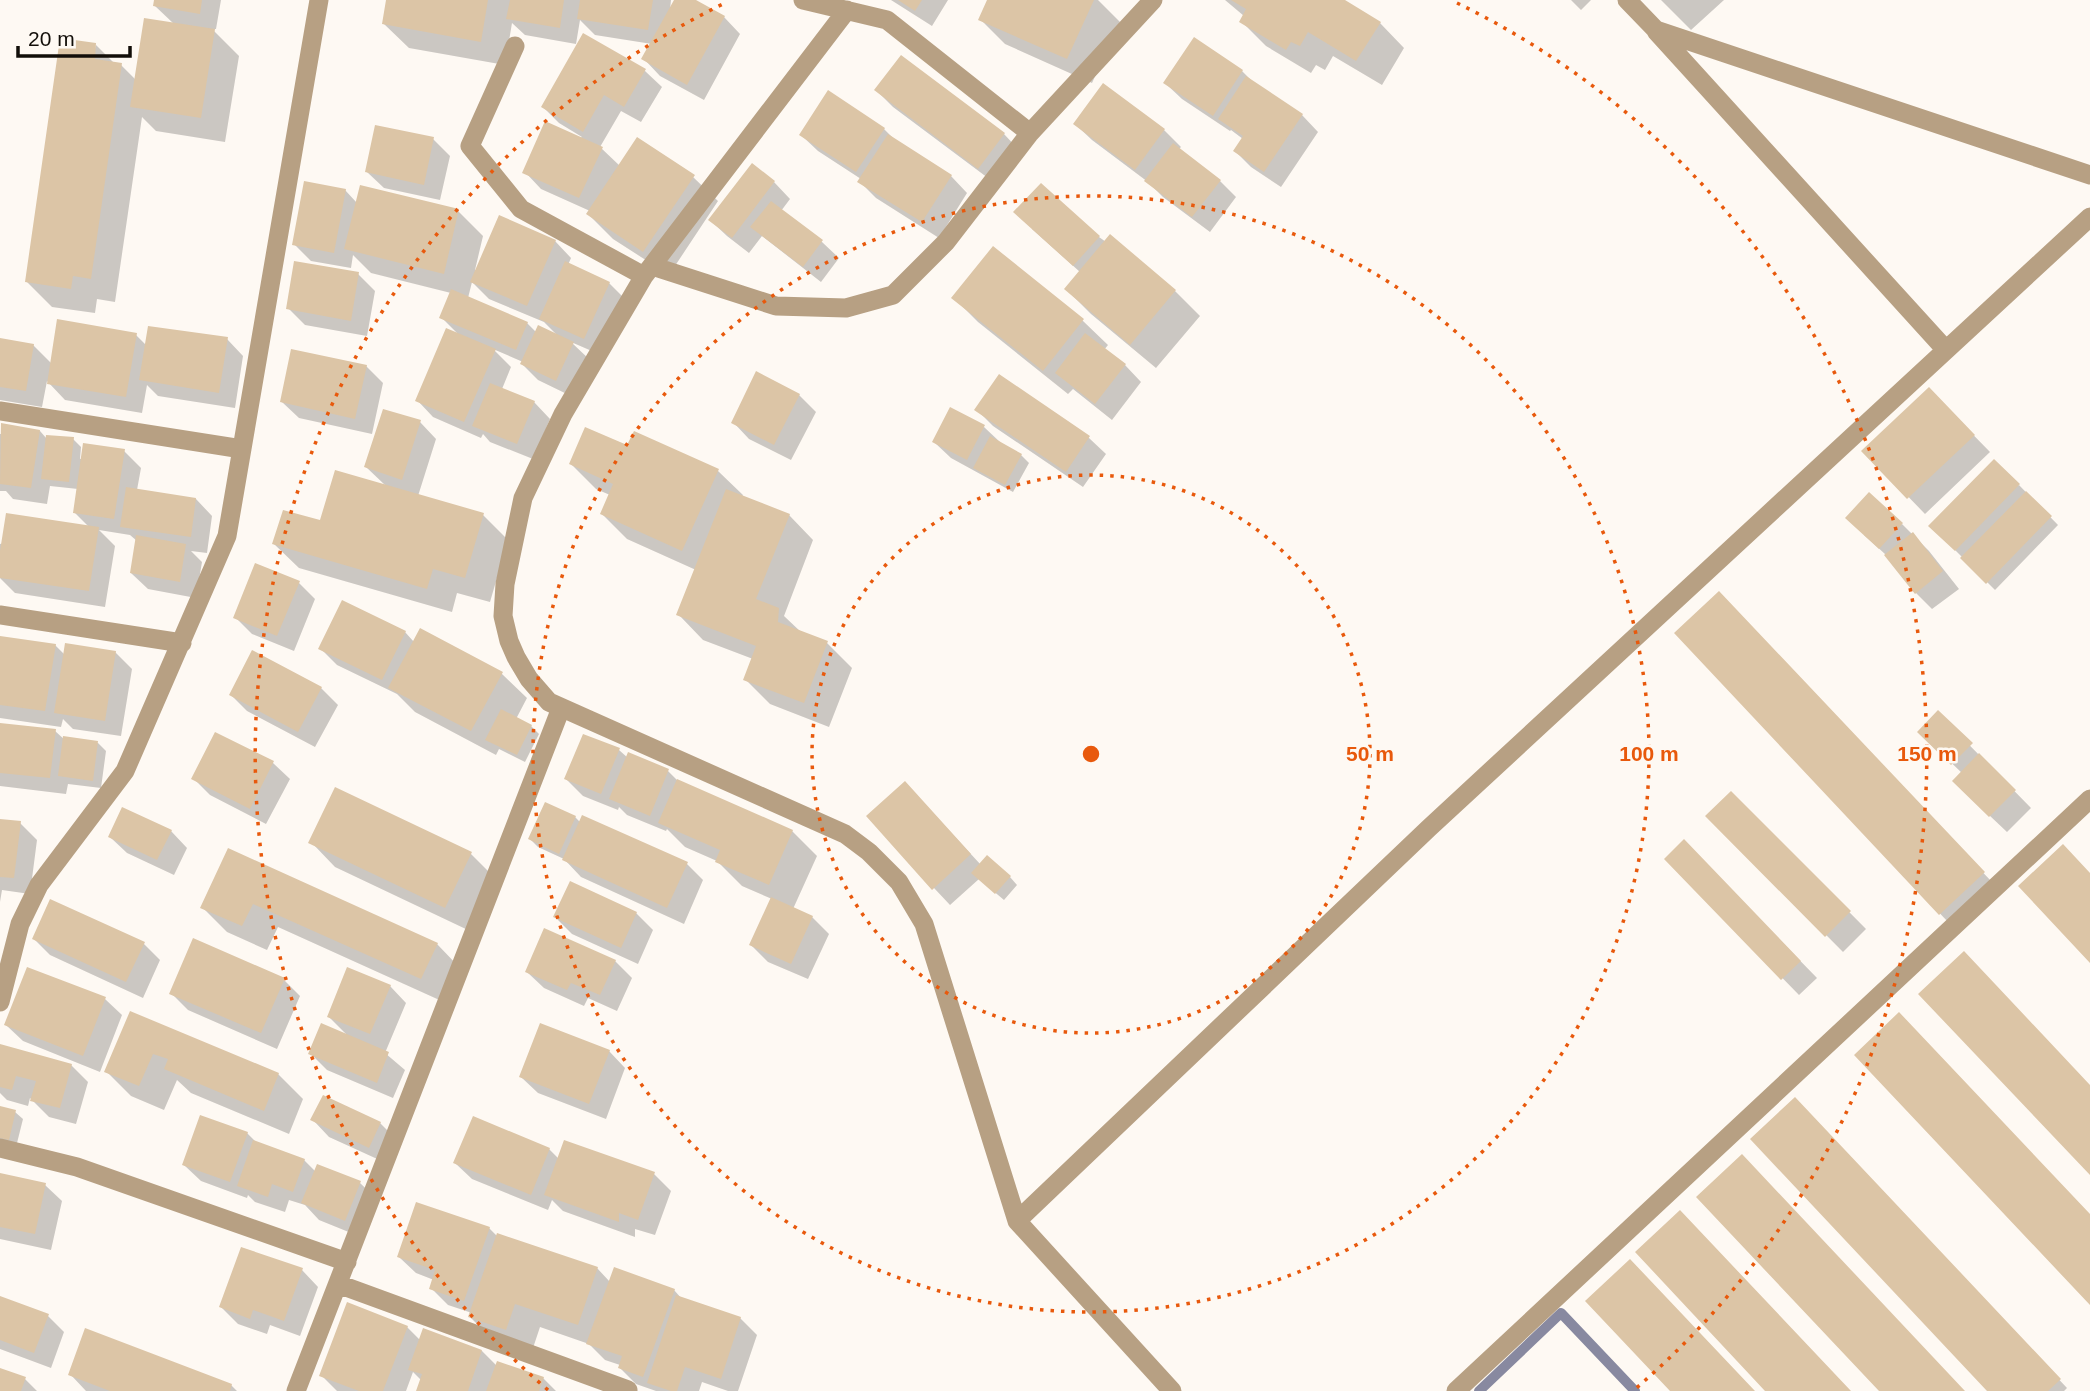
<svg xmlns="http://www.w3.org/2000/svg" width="2090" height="1391" font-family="Arial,sans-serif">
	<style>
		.shadow { fill: #0003; fill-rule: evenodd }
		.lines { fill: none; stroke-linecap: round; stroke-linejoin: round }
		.stream { stroke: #8889a0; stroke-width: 10 }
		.building { fill: #dcc5a6 }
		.lane { stroke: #b7a083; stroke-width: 19 }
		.ring { fill: none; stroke: #e8590c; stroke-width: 3.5; stroke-dasharray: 3.5 7 }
		.centre { fill: #e8590c; stroke: #fef9f3; stroke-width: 3.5 }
		.ring-label { font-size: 21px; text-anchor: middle; font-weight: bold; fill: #e8590c; stroke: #fef9f3; stroke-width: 5; stroke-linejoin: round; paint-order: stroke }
	</style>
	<rect width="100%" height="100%" fill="#fef9f3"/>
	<path class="shadow" d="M156 0H221L216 29H212L239 56 225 142 156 131 142 117 115 302 97 299 95 313 52 307 27 282 96 45 115 64 121 65 136 80 174 24 155 6Z
		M388 0H671L670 10 676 0H693L724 17 740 34 704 100 660 76 644 59 652 44 595 35 580 20 576 44 525 35 512 23 505 65 409 48 384 24Z
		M891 0H948L932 26Z
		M989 0H1098L1120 22 1092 83 1005 44 980 19Z
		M1225 0H1341L1380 23 1404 48 1382 85 1333 56 1325 70 1316 65 1311 73 1266 46 1241 21 1244 16Z
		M1571 0H1591L1581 10Z
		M1661 0H1724L1691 30Z
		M584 36 645 71 662 87 641 122 621 111 600 147 620 166 693 177 718 201 669 275 613 239 588 214 590 211 541 189 525 172 582 137 559 123 543 107Z
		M1194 39 1242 71 1255 84 1302 115 1318 132 1281 187 1251 167 1235 151 1243 139 1231 130 1230 131 1182 99 1165 83Z
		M1103 85 1164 130 1181 147 1179 149 1220 181 1236 197 1210 232 1163 197 1148 182 1092 140 1075 124Z
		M876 90 1004 134 1020 151 996 184 893 107Z
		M884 129 898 143 951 176 967 193 939 238 876 198 860 182 861 179 818 151 801 135Z
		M433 139 450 156 440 200 384 188 367 172Z
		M774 182 790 199 781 211 822 242 839 258 821 282 762 236 749 253 727 236 710 220Z
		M345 190 357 203 458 211 483 236 475 270 477 271 555 241 571 258 568 265 609 283 626 300 601 355 571 342 590 360 573 397 538 380 522 364 523 362 493 349 511 367 502 389 534 402 550 419 533 459 490 442 483 434 481 438 433 417 417 400 458 334 441 317 451 293 371 273 353 255 351 268 311 261 294 244ZM472 282 489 299 544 322 558 336 536 332 527 323 468 298Z
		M1032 229 1099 237 1175 291 1200 316 1156 368 1091 314 1066 289 1080 272Z
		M993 249 1083 321 1108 345 1104 350 1125 365 1141 382 1112 420 1073 389 1068 394 978 322 954 298Z
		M358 274 375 291 367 336 305 325 288 308Z
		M136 335 146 345 227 339 243 356 235 408 158 396 147 385 142 413 65 400 47 381 42 407 0 400V340L33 345 52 364Z
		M366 366 383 383 372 434 299 418 282 402Z
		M999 376 1089 438 1106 454 1083 487 993 426 977 410Z
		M799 395 816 412 791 460 749 439 733 422Z
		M1945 406 1990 452 1925 514 1864 451Z
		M420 422 436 439 418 496 483 515 508 540 490 602 457 593 452 612 299 568 274 544 321 522 386 486 366 467Z
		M984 427 1001 443 1021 455 1029 463 1013 492 951 458 934 442Z
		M40 431 47 439H73L81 447 80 459 124 451 141 468 137 490 196 499 212 516 207 553 191 551 202 562 196 598 148 589 131 573 137 541 130 535 99 530 115 546 105 607 15 593 0 578V544L90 528 74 512 78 489 50 486 47 504 13 499 6 491H0V434Z
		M634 433 718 471 743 495 742 497 789 515 813 540 784 616 802 633 827 643 852 668 829 727 770 704 745 679 753 659 703 640 679 615 696 570 627 539 602 514 610 495 596 489 571 464 628 447Z
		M2019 485 2058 525 1995 590 1931 526Z
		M1902 524 1929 551 1959 589 1932 609 1916 593 1885 554 1864 535Z
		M299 583 315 599 294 651 252 634 235 617Z
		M1719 593 1991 881 1948 922 1676 633Z
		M405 632 414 642 502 674 527 698 516 719 531 726 539 734 525 762 499 749 496 755 415 712 397 694 337 665 320 648Z
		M0 638 55 645 65 655 115 652 132 669 121 736 73 729 63 719 61 727 0 718Z
		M321 688 338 705 315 747 247 711 231 695Z
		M1938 713 2031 808 2007 832 1971 798 1962 773 1919 732Z
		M0 724 55 731 65 740 98 743 106 751 101 788 68 784 66 794 0 786Z
		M216 734 273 763 290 779 266 824 210 795 193 778Z
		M584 736 619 750 628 758 668 771 679 782 792 831 817 856 793 909 812 917 829 934 808 979 768 962 751 945 772 899 742 886 717 861 685 847 667 829 666 831 627 815 619 807 618 810 583 796 566 779Z
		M1731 793 1866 929 1843 952 1708 816Z
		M921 800 981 865 1010 877 1017 885 1004 900 979 879 950 905 934 888Z
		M575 817 581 823 687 864 703 880 684 924 581 877 564 859 538 847 530 839Z
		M0 821 20 823 37 840 30 894 2 890 0 902Z
		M171 831 187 848 174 875 127 853 110 837Z
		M311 842 471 854 496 879 470 931 335 867Z
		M1684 842 1817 978 1799 995 1666 859Z
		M228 850 437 944 461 969 446 1003 278 927 267 950 227 932 202 907Z
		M571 883 636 913 653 930 638 964 572 934 555 917Z
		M34 939 144 944 160 960 143 998 50 955Z
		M615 961 632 978 617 1011 588 998 584 1006 544 988 527 972Z
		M284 980 300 996 277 1049 188 1010 171 993Z
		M390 986 406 1003 385 1053 405 1070 393 1098 327 1070 310 1053 349 1037 329 1017Z
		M105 999 122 1015 100 1072 23 1041 6 1025Z
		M131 1013 278 1074 303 1099 289 1134 191 1093 177 1080 164 1110 131 1096 106 1071Z
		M0 1049 71 1065 88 1082 76 1124 49 1117 30 1098 28 1106 7 1100 0 1093Z
		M609 1051 625 1068 606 1119 538 1093 521 1077Z
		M1795 1099 2067 1388 2064 1391H1989Z
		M0 1108 15 1112 23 1119 16 1147 0 1143Z
		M313 1120 380 1123 397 1140 386 1163 329 1137Z
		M247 1133 258 1144 304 1160 316 1172 360 1183 377 1199 361 1237 319 1220 305 1205 289 1200 285 1212 255 1202 248 1195 247 1198 201 1181 184 1165Z
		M549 1149 559 1159 654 1174 671 1191 655 1235 635 1229V1237L563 1211 552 1200 548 1210 472 1179 455 1163Z
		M0 1175 45 1185 62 1201 51 1250 0 1239Z
		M489 1228 498 1237 597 1268 610 1282 674 1290 682 1299 740 1318 757 1335 738 1391H728L702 1382 699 1391H656L636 1384 620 1368V1365L605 1360 589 1344 540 1327 531 1354 495 1342 470 1317 472 1313 448 1305 431 1288 434 1280 416 1273 399 1257Z
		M302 1270 318 1287 300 1336 270 1325 267 1334 238 1324 221 1307Z
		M0 1297 48 1316 64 1332 51 1368 0 1349Z
		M348 1305 407 1327 421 1341 482 1351 497 1366 543 1378 556 1391H417L421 1380 413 1372 406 1391H337L321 1375Z
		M0 1370 25 1379 37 1391H0Z
		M70 1374 231 1385 237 1391H86Z"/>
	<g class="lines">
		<path class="stream" d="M1479 1391 1561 1313 1635 1391"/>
	</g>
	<path class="building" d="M154 0H202L200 14 153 6Z
		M386 0H488L481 42 382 24Z
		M510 0H564L560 28 506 19Z
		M580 0H653L648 30 577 19Z
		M674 0H696L725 16 687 85 641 59Z
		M898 0H922L915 11Z
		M987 0H1094L1067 59 978 20Z
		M1231 0H1345L1381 22 1356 61 1308 32 1300 46 1291 42 1286 50 1239 22 1246 9Z
		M144 18 215 29 201 118 130 107Z
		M583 33 646 69 624 107 604 95 583 132 541 107Z
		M1194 37 1243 70 1213 116 1163 83Z
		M60 38 96 43 95 59 122 63 91 279 73 276 71 289 25 282Z
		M901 55 1005 133 978 169 874 90Z
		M1246 76 1303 114 1264 172 1233 151 1243 136 1218 119Z
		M1103 83 1165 129 1135 170 1073 124Z
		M828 90 885 128 856 172 799 135Z
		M545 121 603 147 579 198 522 173Z
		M375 125 434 137 424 185 365 172Z
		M888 134 952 175 922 222 857 182Z
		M637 137 695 175 643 252 586 214Z
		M1173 143 1221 180 1192 217 1144 181Z
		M752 163 775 181 732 238 708 220Z
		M304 181 346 189 334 253 292 245Z
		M1041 183 1100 236 1073 266 1013 212Z
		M360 185 459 209 444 274 344 249Z
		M771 201 823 240 803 267 750 227Z
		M499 215 556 240 527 306 470 282Z
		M1110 234 1176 290 1130 345 1064 289Z
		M993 246 1084 319 1043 371 951 298Z
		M294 261 359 272 351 321 286 309Z
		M565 261 610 282 584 339 539 319Z
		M451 289 528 322 516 350 439 318Z
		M57 319 137 333 126 397 47 384Z
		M538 325 574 342 556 381 520 364Z
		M148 326 228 337 219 393 139 380Z
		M446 328 496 349 464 422 415 401Z
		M1085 333 1126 364 1095 404 1055 373Z
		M0 338 34 344 26 391 0 387Z
		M291 349 367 365 355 419 280 402Z
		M756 371 800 394 774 445 731 423Z
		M999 374 1090 436 1066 472 974 410Z
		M490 383 535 401 517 444 472 426Z
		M1929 387 1975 435 1907 499 1861 451Z
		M950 407 985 425 967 460 932 442Z
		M383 409 421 420 402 480 364 467Z
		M1 423 40 430 31 488 0 484Z
		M585 427 627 445 634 431 719 469 682 551 600 514 613 484 569 464Z
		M46 435 74 437 69 482 41 479Z
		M990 436 1022 454 1005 485 973 468Z
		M83 443 125 449 114 519 73 513Z
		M1994 459 2020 484 1955 551 1928 526Z
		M335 470 484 513 465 578 433 569 427 589 272 544 283 510 320 520Z
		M126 487 196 498 191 537 120 527Z
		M726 489 790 514 756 599 779 608 778 622 828 641 804 703 743 680 756 646 676 615Z
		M2026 491 2052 516 1986 584 1960 558Z
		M1869 492 1903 523 1879 549 1845 518Z
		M6 513 99 527 89 591 0 578V551Z
		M1913 532 1943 571 1915 594 1884 555Z
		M136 535 186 544 180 582 130 573Z
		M255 563 300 581 277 636 233 618Z
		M1719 591 1985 872 1939 915 1674 633Z
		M342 600 406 631 382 680 318 649Z
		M420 628 503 672 471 731 388 688Z
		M0 636 56 644 45 711 0 705Z
		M65 643 116 651 105 721 54 713Z
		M252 650 322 687 298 732 229 695Z
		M501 709 532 725 517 755 485 740Z
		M1938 710 1973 743 1951 765 1917 732Z
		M0 723 56 729 50 778 0 773Z
		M215 732 274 761 250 809 191 779Z
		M583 734 620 748 601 794 564 779Z
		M63 736 98 741 93 781 58 776Z
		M628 752 669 769 650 816 609 799Z
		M1979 753 2016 790 1989 817 1952 781Z
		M677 779 793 830 769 885 715 862 720 850 658 823Z
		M905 781 971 854 932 890 866 816Z
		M335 787 472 852 445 908 308 843Z
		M1731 791 1851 911 1825 937 1705 816Z
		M545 802 576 816 559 854 528 839Z
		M122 807 172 830 157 860 108 837Z
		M582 815 688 862 667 908 562 860Z
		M0 819 21 821 14 878 0 877Z
		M1684 839 1801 961 1781 980 1664 859Z
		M2063 844 2090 873V963L2018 886Z
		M228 848 438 943 421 979 253 904 242 926 200 908Z
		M987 855 1011 876 995 894 971 873Z
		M570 881 637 912 621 948 553 917Z
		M771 897 813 916 791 964 749 945Z
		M50 899 145 942 126 982 32 939Z
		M544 928 616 960 600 995 571 983 567 990 525 972Z
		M193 938 285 978 261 1033 169 994Z
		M1964 951 2090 1085V1175L1918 994Z
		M27 967 106 997 83 1056 4 1025Z
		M347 967 391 985 370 1034 327 1017Z
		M130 1011 279 1073 264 1111 164 1069 168 1059 153 1054 139 1086 104 1072Z
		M1899 1012 2090 1214V1305L1854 1055Z
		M321 1023 389 1052 377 1083 308 1054Z
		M540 1023 610 1050 589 1104 519 1077Z
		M0 1044 72 1064 60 1108 30 1101 36 1081 16 1076 12 1090 0 1087Z
		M323 1095 381 1122 369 1148 310 1120Z
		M1795 1097 2061 1379 2048 1391H1987L1750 1139Z
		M0 1106 16 1110 9 1140 0 1138Z
		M200 1115 248 1132 230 1182 182 1165Z
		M473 1116 550 1148 531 1195 453 1163Z
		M253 1140 305 1159 293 1192 272 1184 268 1197 237 1186Z
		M564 1140 655 1172 638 1220 619 1213V1222L544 1195Z
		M1742 1154 1965 1391H1879L1696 1197Z
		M317 1164 361 1181 345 1221 301 1203Z
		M0 1173 46 1183 35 1234 0 1227Z
		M416 1202 490 1227 464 1301 429 1289 435 1270 397 1257Z
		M1680 1210 1851 1391H1765L1635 1252Z
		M497 1233 598 1267 578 1325 515 1304 506 1330 468 1317Z
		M241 1247 303 1268 284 1321 253 1310 250 1319 219 1307Z
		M1630 1259 1755 1391H1670L1585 1301Z
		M614 1267 675 1289 643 1377 618 1368 622 1356 586 1344Z
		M676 1295 741 1317 721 1379 685 1367 677 1391H671L647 1383Z
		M0 1296 49 1314 34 1353 0 1340Z
		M347 1302 408 1326 383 1391H359L319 1376Z
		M85 1328 232 1384 230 1391H110L68 1375Z
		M423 1328 482 1350 468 1391H416L422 1374 408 1370Z
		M497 1361 544 1377 539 1391H486Z
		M0 1368 26 1377 21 1391H0Z"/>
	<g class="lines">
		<path class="lane" d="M803 0 887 20 1030 133 1153 0
			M1627 0 1656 30 2090 175
			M847 10 644 276 563 414 523 498 505 584 503 616 509 641 516 657 529 679 549 702 845 834 869 852 899 882 924 924 1017 1221 1172 1391
			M1656 31 1946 350
			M515 46 470 146 521 209 644 276
			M652 266 776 306 846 308 893 295 946 242 1030 133
			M0 411 242 449
			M0 615 182 643
			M0 1002 20 924 39 885 125 771 227 536 319 0
			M0 1148 77 1167 347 1262
			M1017 1221 1429 828 2090 217
			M338 1284 628 1390
			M296 1391 561 708
			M1456 1391 2090 799"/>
	</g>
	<g class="ring">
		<circle cx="1091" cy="754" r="279"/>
		<circle cx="1091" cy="754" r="558"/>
		<path d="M548 1390A836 836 0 0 1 725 3M1457 3A836 836 0 0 1 1634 1390"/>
	</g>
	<circle cx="1091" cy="754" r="10" class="centre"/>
	<g class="ring-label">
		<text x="1370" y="761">50 m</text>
		<text x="1649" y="761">100 m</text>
		<text x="1927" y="761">150 m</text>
	</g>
	<path d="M18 46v10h112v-10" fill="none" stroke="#120e09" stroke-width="3.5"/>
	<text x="28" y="46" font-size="21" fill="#120e09" stroke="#fef9f3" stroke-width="5" paint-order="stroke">20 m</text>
</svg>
